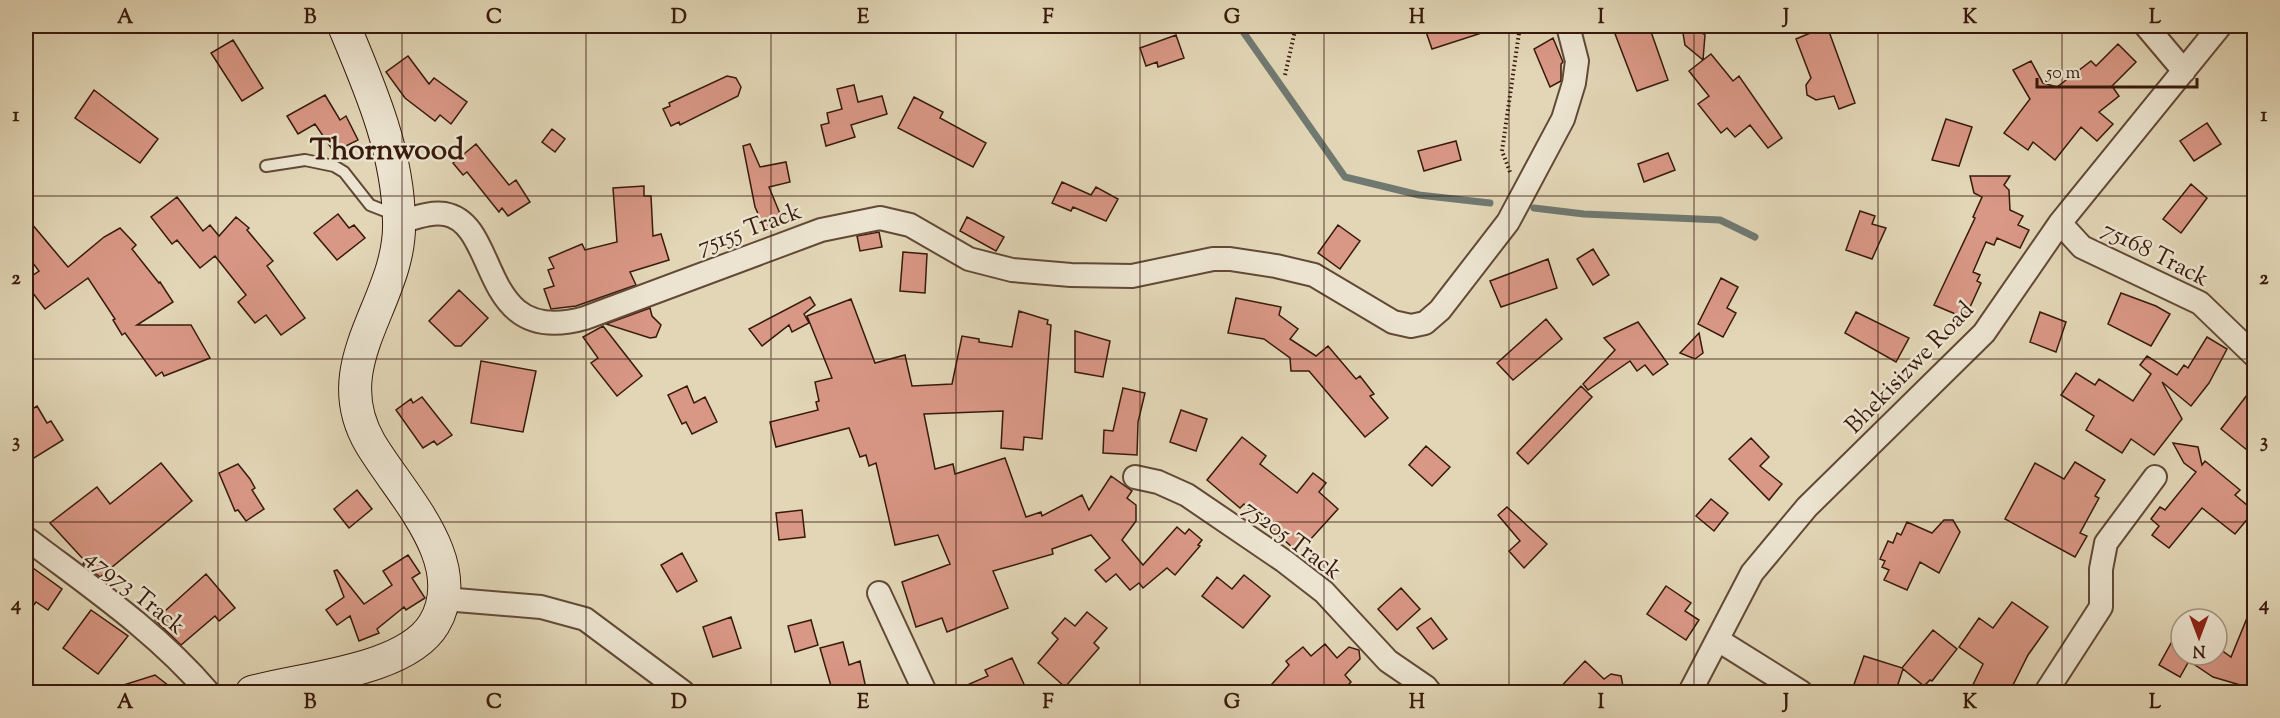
<svg xmlns="http://www.w3.org/2000/svg" width="2280" height="718" font-family="'Sorts Mill Goudy',serif">
	<style>
		.lines { fill: none; stroke-linecap: round; stroke-linejoin: round }
		.stream { stroke: #707971; stroke-width: 7 }
		.building { fill: #d99785; stroke: #381a0c; stroke-width: 1.5 }
		.lane-casing { stroke: #624936; stroke-width: 14 }
		.street-casing { stroke: #624936; stroke-width: 26 }
		.secondary-casing { stroke: #381a0c; stroke-width: 34 }
		.path { stroke: #381a0c; stroke-width: 4; stroke-dasharray: 1.5 3; stroke-linecap: butt }
		.lane { stroke: #ece4d0; stroke-width: 10 }
		.street { stroke: #ece4d0; stroke-width: 22 }
		.secondary { stroke: #ece4d0; stroke-width: 32 }
		.grid { fill: none; stroke: #381a0c; stroke-width: 1.5; stroke-opacity: 0.55 }
		.labels { text-anchor: middle; stroke-width: 5; stroke-linejoin: round; paint-order: stroke }
		.street-label { font-size: 24px; fill: #381a0c; stroke: #ece4d0 }
		.district-label { font-size: 30px; font-weight: bold; fill: #381a0c; stroke: #ece4d0 }
		.neatline { fill: none; stroke: #381a0c; stroke-width: 2 }
		.grid-label { font-size: 20px; text-anchor: middle; font-weight: bold; fill: #381a0c }
	</style>
	<rect width="100%" height="100%" fill="#e2d6b6"/>
	<filter id="stains"><feTurbulence type="fractalNoise" baseFrequency=".00333" numOctaves="4"/><feColorMatrix values="0 0 0 0 .2 0 0 0 0 .09 0 0 0 0 .02 0 0 0 .5 -.17"/></filter>
	<radialGradient id="worn" r=".72"><stop offset=".6" stop-color="#630" stop-opacity="0"/><stop offset="1" stop-color="#630" stop-opacity=".3"/></radialGradient>
	<g class="lines">
		<path class="stream" d="M1239 26 1345 177 1419 195 1490 203
			M1534 208 1584 214 1720 220 1755 237"/>
	</g>
	<path class="building" d="M1424 26H1494V29L1432 49Z
		M1612 26H1649L1668 80 1637 91Z
		M1827 26 1855 103 1839 109 1834 96 1816 100 1807 95 1806 85 1811 78 1796 39Z
		M1696 29 1705 35 1703 60 1711 54 1733 81 1739 76 1782 138 1768 148 1750 125 1735 137 1727 128 1721 133 1698 104 1709 96 1689 71 1703 60 1685 45 1683 33Z
		M1176 35 1184 58 1158 67 1157 62 1146 66 1140 48Z
		M1553 38 1563 62 1561 64V81L1550 87 1534 49Z
		M233 40 263 88 242 101 211 53Z
		M2118 44 2136 62 2112 86 2119 96 2099 112 2113 124 2097 141 2081 127 2055 160 2033 142 2028 150 2004 133 2030 99 2013 70 2031 61 2043 83 2057 87 2091 61 2096 66Z
		M408 56 429 84 434 78 467 102 451 124 440 115 435 121 405 98 386 72Z
		M727 76 736 78 741 87 738 96 680 125 679 122 671 126 663 109 670 106 669 103Z
		M854 85 858 102 882 96 887 114 851 125 855 137 826 146 821 125 829 123 827 113 842 109 837 89Z
		M94 90 158 139 140 163 75 118Z
		M325 95 340 120 346 116 358 140 334 152 315 124 298 134 287 116Z
		M914 97 943 112 940 118 986 143 973 167 898 128Z
		M1946 119 1972 127 1959 166 1932 160Z
		M2207 123 2221 144 2194 161 2180 141Z
		M552 129 565 139 555 152 542 142Z
		M1456 141 1461 160 1424 171 1418 151Z
		M476 144 509 185 516 180 530 202 508 216 502 208 499 212 467 172 463 175 453 163Z
		M750 144 760 167 786 162 790 182 769 187 783 221 765 229 755 207 743 146Z
		M1668 153 1675 170 1644 182 1638 164Z
		M1970 176H2010L2004 185 2009 190 2010 210 2023 216 2018 225 2029 230 2020 248 1997 238 1994 245 1986 242 1973 272 1980 275 1977 281 1981 283 1965 318 1934 305 1975 218 1973 217 1982 197 1974 193Z
		M1062 182 1091 195 1096 187 1118 199 1106 221 1073 207 1071 211 1052 203Z
		M2191 184 2207 198 2181 233 2163 219Z
		M644 186V196H651L653 236 661 234 669 260 630 272 636 285 576 306 551 309 544 289 554 286 548 270 554 268 549 258 582 244 585 250 617 242 613 188Z
		M177 197 203 231 210 225 219 236 236 217 249 228 247 230 273 261 267 266 305 318 281 335 266 315 255 323 238 302 246 295 215 256 200 268 177 240 172 244 151 217Z
		M1860 211 1875 216 1872 224 1886 228 1872 259 1846 250Z
		M338 214 349 228 354 225 365 238 337 260 314 233Z
		M26 217 68 267 104 237 120 228 136 245 132 249 159 283 160 282 173 302 137 325H191L210 358 164 376 162 372 156 376 125 333 122 335 113 320 115 319 88 278 45 309 26 284V280L39 271 26 254Z
		M967 217 1004 237 996 251 960 231Z
		M1338 225 1360 241 1340 269 1318 253Z
		M879 232 882 247 860 251 857 236Z
		M1593 249 1609 275 1593 285 1577 259Z
		M903 252 927 254 925 293 900 291Z
		M1548 259 1557 288 1501 307 1490 281Z
		M1721 278 1738 287 1727 308 1736 313 1723 337 1698 324Z
		M459 290 488 318 461 346H455L429 321Z
		M2121 293 2156 306 2170 314 2151 346 2108 324Z
		M810 297 815 305 804 314 809 323 792 332 789 325 762 346 749 329Z
		M1236 298 1281 307 1279 315 1298 329 1290 339 1316 356 1328 346 1356 379 1360 376 1374 394 1370 396 1388 418 1365 437 1309 371H1291L1290 358 1264 339 1228 333Z
		M851 299 875 363 905 355 912 386 952 384 962 336 979 339V342L1012 347 1019 311 1048 320 1047 324 1051 325 1042 439 1024 437 1023 450 1001 448 1003 411 924 414 935 469 953 464 955 474 1005 458 1026 517 1041 512 1042 516 1082 495 1089 510 1111 476 1132 491 1127 498 1136 505V521L1122 540 1143 565 1177 527 1185 534 1189 529 1202 540 1198 545 1200 546 1175 575 1167 568 1143 588 1139 583 1130 590 1116 574 1106 582 1095 570 1110 558 1091 535 1052 549 1053 554 993 571 1008 608 947 632 942 618 916 627 902 582 950 564 938 535 895 545 876 463 869 466 866 455 860 457 849 428 776 447 770 422 818 410 816 402 819 401 815 382 832 378 807 316Z
		M650 308 652 316 661 325 656 337 650 338 606 324Z
		M1856 312 1909 338 1896 362 1845 333Z
		M2040 312 2066 322 2056 352 2030 342Z
		M1546 319 1562 339 1513 380 1497 363Z
		M1638 322 1668 364 1653 375 1645 365 1637 371 1630 361 1588 390 1583 384 1615 350 1604 338Z
		M603 326 642 376 617 396 591 363 598 358 583 337Z
		M1075 331 1110 341 1103 377 1075 372Z
		M1699 333 1703 353 1695 359 1680 353Z
		M2207 337 2227 349 2209 383 2191 406 2162 382 2182 419 2154 455 2131 439 2122 453 2086 430 2094 416 2061 395 2076 373 2095 385 2099 379 2133 401 2151 374 2140 365 2147 356 2177 375 2184 365 2188 368Z
		M481 361 536 371 523 432 471 423Z
		M687 386 694 403 705 397 717 422 692 434 686 422 682 424 668 395Z
		M1581 386 1592 397 1528 464 1517 453Z
		M2254 386V440L2247 450 2221 429Z
		M1123 388 1145 393 1138 422 1137 455 1103 453 1104 430 1113 431Z
		M422 397 452 435 437 445 434 441 423 448 396 410 411 399 413 403Z
		M37 406 47 423 51 421 63 440 26 463V413Z
		M1181 410 1207 419 1196 451 1170 442Z
		M1242 437 1266 456 1260 464 1297 493 1313 473 1326 483 1319 492 1338 509 1309 541 1303 536 1293 548 1244 504 1240 508 1207 480Z
		M1751 438 1769 457 1760 466 1782 484 1769 500 1729 459Z
		M2173 443 2198 447 2202 465 2205 461 2240 490 2235 495 2254 511 2235 534 2202 508 2169 548 2152 535 2159 526 2151 519 2160 507 2165 510 2196 472 2184 463Z
		M1426 446 1450 467 1432 486 1409 465Z
		M2075 462 2105 480 2095 496 2099 498 2080 533 2087 536 2075 557 2005 519 2035 463 2064 479Z
		M161 463 192 501 100 577 83 564 85 561 50 523 97 487 110 504Z
		M238 464 250 479 255 488 252 490 264 509 246 521 238 510 235 511 219 473Z
		M357 490 372 509 349 528 334 509Z
		M1711 499 1728 513 1714 531 1696 516Z
		M1507 507 1547 544 1524 568 1509 551 1520 541 1498 515Z
		M802 510 805 537 779 540 776 513Z
		M1944 520H1953L1960 532 1939 573 1920 562 1907 590 1884 580 1889 570 1882 567 1885 561 1880 559 1888 541 1893 543 1897 533 1901 535 1907 522 1932 533Z
		M682 553 697 581 677 592 661 565Z
		M408 555 420 573 412 578 425 598 406 610 404 607 377 629 379 633 359 641 350 616 337 625 326 610 344 597 334 571 337 570 364 604 392 585 383 571Z
		M26 563 62 589 48 610 36 602 26 615Z
		M206 574 235 608 219 621 215 616 181 645 155 620Z
		M1244 575 1270 596 1243 628 1202 596 1217 577 1232 589Z
		M1666 586 1691 603 1685 611 1699 620 1686 640 1647 614Z
		M1401 588 1420 609 1397 630 1378 609Z
		M2254 601V689L2213 677 2189 661 2180 677 2159 665 2181 625V655H2217V647L2231 657Z
		M2012 602 2048 627 2028 655 2009 693H1969L1983 664 1959 647 1979 618 1993 628Z
		M91 610 128 636 98 674 63 648Z
		M1087 612 1107 628 1094 643 1099 648 1065 687 1038 663 1058 639 1052 633 1065 618 1075 626Z
		M731 617 741 648 713 657 703 627Z
		M1431 618 1447 639 1433 649 1417 628Z
		M811 620 818 645 795 652 788 626Z
		M1933 630 1957 649 1932 681 1930 680 1924 686 1903 669 1895 693H1851L1864 656 1902 668Z
		M843 642 849 665 860 661 867 693H833L820 648Z
		M1325 644 1337 658 1349 647 1359 650 1360 659 1345 675 1351 682 1340 693H1282L1272 684 1289 665 1286 661 1303 647 1311 656Z
		M1012 658 1028 693H949L988 676 985 670Z
		M1585 661 1604 679 1611 674 1621 676 1623 686 1618 693H1555Z
		M155 675 178 693H112L111 689Z"/>
	<g class="lines">
		<defs>
			<path id="lane" d="M266 166 305 160 334 166 344 172 370 205 393 214"/>
			<path id="street" d="M2146 26 2184 71
				M400 222C415 218 429 212 445 214 501 224 477 349 585 318L821 230 880 218 910 225 969 259 1012 270 1071 275 1132 276 1213 259H1230L1276 266 1314 275 1393 322 1411 326 1425 323 1440 310 1508 222 1563 119 1574 83 1577 61 1568 26
				M2060 223 2082 247 2200 303 2254 355
				M1135 477 1158 482 1187 495 1284 561 1324 592 1388 661 1426 687 1430 692
				M26 538C89 586 156 631 208 692
				M879 593 925 692
				M444 599 541 607 585 619 683 692
				M1718 640 1801 692
				M1690 692 1752 573 1807 507 1984 333 2060 223 2220 26
				M2046 692 2101 607V569L2106 543 2155 477"/>
			<path id="secondary" d="M252 692C303 678 406 671 434 624 471 562 400 494 370 443 323 362 402 301 399 221 398 152 370 88 344 26"/>
		</defs>
		<use href="#lane" class="lane-casing"/>
		<use href="#street" class="street-casing"/>
		<use href="#secondary" class="secondary-casing"/>
		<path class="path" d="M1285 75 1296 26
			M1510 172 1502 151 1520 26"/>
		<use href="#lane" class="lane"/>
		<use href="#street" class="street"/>
		<use href="#secondary" class="secondary"/>
	</g>
	<path class="grid" d="M218 26V692M402 26V692M586 26V692M771 26V692M956 26V692M1140 26V692M1324 26V692M1509 26V692M1694 26V692M1878 26V692M2062 26V692M26 196H2254M26 359H2254M26 522H2254"/>
	<g class="labels">
		<g class="street-label">
			<text transform="translate(749 228) rotate(-20)" y="8">75155 Track</text>
			<text transform="translate(2156 253) rotate(27)" y="8">75168 Track</text>
			<text transform="translate(1909 367) rotate(-46)" y="8">Bhekisizwe Road</text>
			<text transform="translate(1293 539) rotate(37)" y="8">75205 Track</text>
			<text transform="translate(136 591) rotate(39)" y="8">47973 Track</text>
		</g>
		<g class="district-label">
			<text x="387" y="159">Thornwood</text>
		</g>
	</g>
	<rect width="2280" height="718" fill="none" stroke="#e2d6b6" stroke-width="66"/>
	<g transform="translate(2199 637) rotate(180)"><circle r="28" fill="#ece4d0" stroke="#a49382" stroke-width="1.5"/>
	<path d="M0-4.5L10 22L0 15L-10 22Z" fill="#8f2418"/>
	<text y="-9" font-size="16" font-weight="bold" text-anchor="middle" fill="#381a0c">N</text>
	</g>
	<path d="M2037 78v9h160v-9" fill="none" stroke="#381a0c" stroke-width="3"/>
	<text x="2046" y="78" font-size="18" fill="#381a0c" stroke="#ece4d0" stroke-width="4.5" paint-order="stroke">50 m</text>
	<rect x="33" y="33" width="2214" height="652" class="neatline"/>
	<g class="grid-label">
		<text x="125" y="23">A</text>
		<text x="310" y="23">B</text>
		<text x="494" y="23">C</text>
		<text x="679" y="23">D</text>
		<text x="863" y="23">E</text>
		<text x="1048" y="23">F</text>
		<text x="1232" y="23">G</text>
		<text x="1417" y="23">H</text>
		<text x="1601" y="23">I</text>
		<text x="1786" y="23">J</text>
		<text x="1970" y="23">K</text>
		<text x="2155" y="23">L</text>
		<text x="16" y="121">1</text>
		<text x="2264" y="121">1</text>
		<text x="16" y="284">2</text>
		<text x="2264" y="284">2</text>
		<text x="16" y="447">3</text>
		<text x="2264" y="447">3</text>
		<text x="16" y="610">4</text>
		<text x="2264" y="610">4</text>
		<text x="125" y="708">A</text>
		<text x="310" y="708">B</text>
		<text x="494" y="708">C</text>
		<text x="679" y="708">D</text>
		<text x="863" y="708">E</text>
		<text x="1048" y="708">F</text>
		<text x="1232" y="708">G</text>
		<text x="1417" y="708">H</text>
		<text x="1601" y="708">I</text>
		<text x="1786" y="708">J</text>
		<text x="1970" y="708">K</text>
		<text x="2155" y="708">L</text>
	</g>
	<rect width="100%" height="100%" filter="url(#stains)"/>
	<rect width="100%" height="100%" fill="url(#worn)"/>
</svg>
